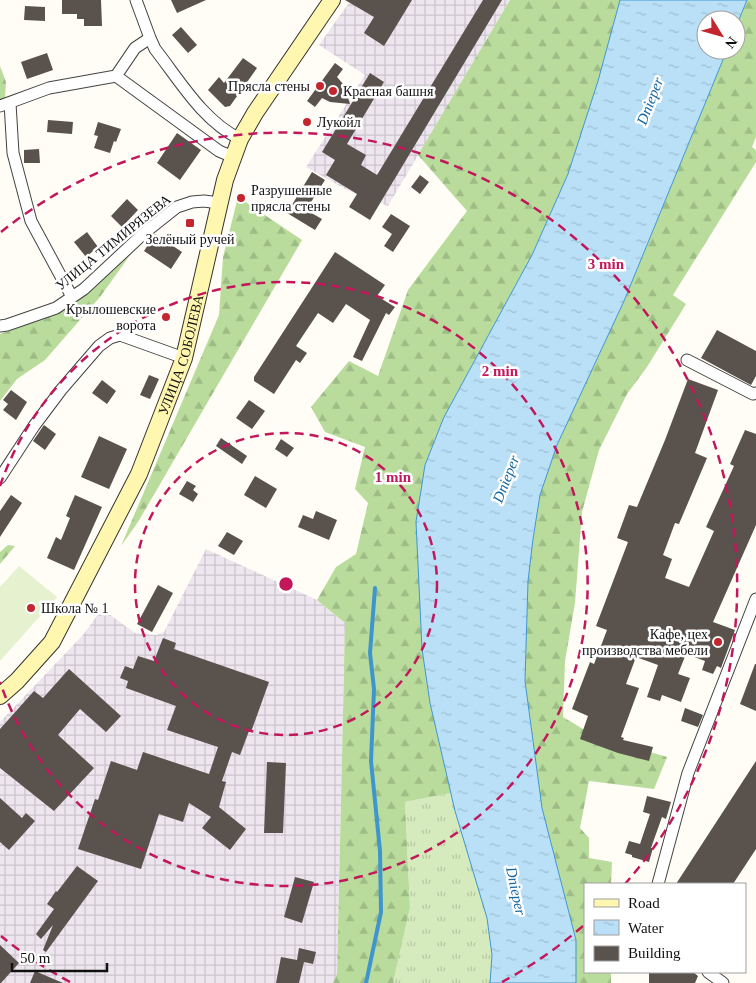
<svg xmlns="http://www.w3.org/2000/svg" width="756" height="983" font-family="'Times New Roman',serif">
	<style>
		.industrial { fill: url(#industrial-grid) }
		.grass { fill: url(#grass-tufts) }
		.forest { fill: url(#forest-firs) }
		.pitch { fill: #e6f2cf }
		.water { fill: url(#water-ripples); stroke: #3f96cf }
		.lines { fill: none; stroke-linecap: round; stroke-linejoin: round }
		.stream { stroke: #3f96cf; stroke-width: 4 }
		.building { fill: #5a524d }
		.street-casing { stroke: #444; stroke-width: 13 }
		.secondary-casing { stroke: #333; stroke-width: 18 }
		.street { stroke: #fff; stroke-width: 11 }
		.secondary { stroke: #fff6b0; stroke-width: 16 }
		.ring { fill: none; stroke: #c2185b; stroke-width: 2.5; stroke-dasharray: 9 6 }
		.poi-dot { fill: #c4262e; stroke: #fff; stroke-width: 2 }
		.labels { text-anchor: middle; stroke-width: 5; stroke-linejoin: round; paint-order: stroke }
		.poi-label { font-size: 14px; fill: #111; stroke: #fff; text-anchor: start }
		.street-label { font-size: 14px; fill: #111; stroke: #fff }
		.water-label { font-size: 15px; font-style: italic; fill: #1768a6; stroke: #fff }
		.centre { fill: #c2185b; stroke: #fff; stroke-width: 2.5 }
		.ring-label { font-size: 15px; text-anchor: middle; font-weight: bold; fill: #c2185b; stroke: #fff; stroke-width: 5; stroke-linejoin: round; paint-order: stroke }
	</style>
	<defs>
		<pattern id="industrial-grid" width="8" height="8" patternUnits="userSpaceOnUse" patternTransform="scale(1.25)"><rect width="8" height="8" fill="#eee6ef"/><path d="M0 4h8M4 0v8" fill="none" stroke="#cbc4cc"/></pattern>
		<pattern id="grass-tufts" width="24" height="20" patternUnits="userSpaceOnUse" patternTransform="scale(1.25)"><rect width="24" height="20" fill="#d5ebbd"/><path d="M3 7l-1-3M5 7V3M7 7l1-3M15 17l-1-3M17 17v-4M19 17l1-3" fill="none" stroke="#b6c8a1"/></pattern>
		<pattern id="forest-firs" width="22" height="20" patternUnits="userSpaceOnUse" patternTransform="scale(1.25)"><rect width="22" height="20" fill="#b9dc9c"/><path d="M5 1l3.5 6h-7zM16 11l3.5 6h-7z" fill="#9ebc85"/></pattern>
		<pattern id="water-ripples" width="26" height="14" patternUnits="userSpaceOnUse" patternTransform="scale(1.25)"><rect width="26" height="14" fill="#b9e0f7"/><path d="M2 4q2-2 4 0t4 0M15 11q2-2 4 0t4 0" fill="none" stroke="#9ebfd3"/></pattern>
	</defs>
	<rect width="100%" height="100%" fill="#fffdf5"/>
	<path class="industrial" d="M351 0H510L388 206 347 190 306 167 365 75 319 45Z
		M206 549 317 600 345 623 337 974 333 983H0V722L83 635 102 609 135 633 156 635 164 632Z"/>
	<path class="grass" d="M451 793 487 918 492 955 490 983H393L410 908 405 802Z"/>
	<path class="forest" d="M510 0H620L598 81 568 174 532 255 444 417 425 465 422 649 430 703 451 793 405 802 410 908 393 983H333L337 974 345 623 317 600 336 567 356 554 368 503 355 489 365 447 325 432 311 407 349 361 378 376 408 290 467 211 418 155Z
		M747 0H756V137L752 147 756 150V162L673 295 686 304 647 367 627 394 599 450 582 512 575 603 565 661 563 717 593 735 667 757 654 789 589 781 580 828 589 838V858L612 862 611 884H585V972H611V983H576V940L542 808 525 681 528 581 533 539 540 495 557 445 624 301 727 50H736V27Z
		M0 66 6 82 5 98 0 100Z
		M238 197 302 240 138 522 121 546 219 315 223 257Z
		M133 251 100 297 45 360 17 379 0 401V334L57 313Z
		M8 545 15 546 0 564V552Z"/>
	<path class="pitch" d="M19 566 57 597 0 661V587Z"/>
	<path class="water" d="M620 0H747L736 27V20H706V50H727L624 301 557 445 540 495 533 539 528 581 525 681 542 808 576 940V983H490L492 955 487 918 455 811 430 703 422 649 416 522 425 465 444 417 532 255 568 174 598 81Z"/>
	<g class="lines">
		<path class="stream" d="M366 983 381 912 380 851 371 761 374 689 370 653 375 588"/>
	</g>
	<path class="building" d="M62 0H101L102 26H84V19H77V14H62Z
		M171 0H206L177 13Z
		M345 0H412L384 46 364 33 374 17Z
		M483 0H502L370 220 349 207 357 194 326 175 335 160 322 152 370 73 384 82 347 144 366 155 361 165 377 175Z
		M25 6 45 7V21L24 20Z
		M181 27 197 45 188 53 172 35Z
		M47 53 53 70 27 79 21 62Z
		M243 58 257 68 230 106 225 107 208 90 219 77 224 83Z
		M335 63 343 69 337 77 344 85 350 104 330 102 322 98 315 107 307 101Z
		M48 120 73 122 72 134 47 132Z
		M98 122 121 129 116 142 114 141 110 153 94 148 98 136 94 135Z
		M177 133 201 150 180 180 157 163Z
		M39 149 40 163H24V150Z
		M312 172 325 180 306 210 322 219 315 230 287 213Z
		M420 175 429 182 420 194 411 187Z
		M127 199 138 210 122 227 111 216Z
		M391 214 410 226 393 252 384 246 392 234 382 227Z
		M87 232 98 247 86 257 74 242Z
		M155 234 182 252 171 269 144 251Z
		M335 252 385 285 377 296 395 307 389 315 386 313 362 361 353 357 370 320 346 304 333 323 318 313 296 346 307 353 300 363 296 360 274 394 254 381V377Z
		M717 330 756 351V376L751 385 701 358Z
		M149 375 159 379 150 399 140 395Z
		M688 379 718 390 695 453 707 458 679 524 675 523 663 555 672 559 665 578 689 587 714 531 706 527 734 466 730 464 745 430 756 434V525L713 622 735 630 721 668 717 666 713 674 702 670 705 661 686 654 678 674 690 678 681 702 662 695 660 701 647 697 658 665 636 657 626 684 639 688 621 737 624 738 623 740 653 747 649 761 618 753 580 739 588 716 572 709 590 662 594 664 607 630 596 626 628 542 617 538 629 505 637 507 665 440Z
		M102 380 116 391 107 404 92 393Z
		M11 390 27 402 16 420 3 410 8 404 3 400Z
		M249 400 265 411 252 429 236 418Z
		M44 425 56 434 45 450 33 441Z
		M99 436 127 449 109 489 81 477Z
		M221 438 247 456 242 464 216 446Z
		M281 439 294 448 287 457 275 449Z
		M255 476 277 489 266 508 244 495Z
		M187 481 196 486 193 490 198 494 193 502 179 494Z
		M11 495 22 503 0 537V511Z
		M75 495 102 507 74 570 47 558 56 537 61 540 70 518 66 516Z
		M316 511 337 520 329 540 298 527 303 515 313 519Z
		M227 532 243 541 234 555 218 546Z
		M158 585 173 593 152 632 137 624Z
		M163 638 176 643 174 649 269 682 251 732 249 731 240 755 232 752 222 781 226 782 219 807 246 829 230 850 202 828 211 817 189 803 183 822 159 814 141 869 78 849 95 799 98 800 111 761 137 770 143 752 209 774 218 747 167 730 176 706 126 688 128 681 120 678 125 666 133 669 138 656 154 661Z
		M755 664H756V711L740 704Z
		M69 669 121 716 106 732 80 709 58 735 94 768 54 811 0 768V729L34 691 43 698Z
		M685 708 703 715 698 727 681 721Z
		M756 761V849L733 884H676Z
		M267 762 286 763 283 833H264Z
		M647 796 671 802 666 819 662 817 651 848H653L649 862 632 857V855L625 853 629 841 640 844 650 814 643 812Z
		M0 798 22 818 26 813 35 821 9 850 0 842Z
		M77 866 98 881 46 952 43 950 53 925 41 939 36 934 54 909 47 904 56 891 57 892Z
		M295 877 314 882 302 923 284 917Z
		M0 945 19 963 1 983H0Z
		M299 948 316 952 313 964 304 962 299 983H276L281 957 297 960Z
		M35 971 63 983H30Z
		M649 972H693L698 976 695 983H649Z"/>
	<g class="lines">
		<defs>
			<path id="street" d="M136 0 150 38 155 49C180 81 203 121 240 139
				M116 76 135 48 150 38
				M10 103 13 153 31 221 72 297
				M0 106 49 88 116 76 219 151 233 157
				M0 326 7 325 56 308 84 289 143 234 177 207 192 202 204 201 219 203
				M687 360 753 394 756 393
				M0 478 34 426 61 390 99 346 110 338 120 335 184 358
				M658 884 688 773 756 599
				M708 972 723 983"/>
			<g id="secondary">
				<path id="s1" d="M0 696 17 681 52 642 139 474 184 358 225 180 240 139 255 113 332 0"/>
			</g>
		</defs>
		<use href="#street" class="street-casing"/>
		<use href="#secondary" class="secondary-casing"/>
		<use href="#street" class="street"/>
		<use href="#secondary" class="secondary"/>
	</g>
	<g class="ring">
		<circle cx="286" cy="584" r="151"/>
		<path d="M0 486A302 302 0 1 1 0 682"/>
		<path d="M583 926A453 453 0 0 1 502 982M70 982A453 453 0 0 1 1 936M1 232A453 453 0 0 1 625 884"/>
	</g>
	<g class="poi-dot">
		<circle cx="320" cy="86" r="5"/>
		<circle cx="333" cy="91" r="5"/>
		<circle cx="307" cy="122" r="5"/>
		<circle cx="241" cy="198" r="5"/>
		<rect x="185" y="218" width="10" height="10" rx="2.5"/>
		<circle cx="166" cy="317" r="5"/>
		<circle cx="31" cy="608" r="5"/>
		<circle cx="718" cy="642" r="5"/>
	</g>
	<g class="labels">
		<g class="poi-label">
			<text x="310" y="91" text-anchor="end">Прясла стены</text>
			<text x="343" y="96">Красная башня</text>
			<text x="317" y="127">Лукойл</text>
			<text x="251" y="195">Разрушенные<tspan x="251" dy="16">прясла стены</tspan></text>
			<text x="190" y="244" text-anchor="middle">Зелёный ручей</text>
			<text x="156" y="314" text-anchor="end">Крылошевские<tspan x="156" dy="16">ворота</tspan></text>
			<text x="41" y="613">Школа № 1</text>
			<text x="708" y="639" text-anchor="end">Кафе, цех<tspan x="708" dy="16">производства мебели</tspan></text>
		</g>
		<g class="street-label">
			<text transform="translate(113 242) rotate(-39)" y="5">УЛИЦА ТИМИРЯЗЕВА</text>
			<text dy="5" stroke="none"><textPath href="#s1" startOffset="391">УЛИЦА СОБОЛЕВА</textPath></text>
		</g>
		<g class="water-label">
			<text transform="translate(650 101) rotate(-69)" y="5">Dnieper</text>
			<text transform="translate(506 479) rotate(-69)" y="5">Dnieper</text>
			<text transform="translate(516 891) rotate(78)" y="5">Dnieper</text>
		</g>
	</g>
	<circle cx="286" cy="584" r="8" class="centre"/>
	<g class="ring-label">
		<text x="606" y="269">3 min</text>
		<text x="500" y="376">2 min</text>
		<text x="393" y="482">1 min</text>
	</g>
	<rect x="584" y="883" width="162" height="90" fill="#ffffff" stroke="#a0a0a0"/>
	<rect x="594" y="899" width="25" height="8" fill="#fff6b0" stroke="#a0a0a0"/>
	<text x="628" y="908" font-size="15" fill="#111111">Road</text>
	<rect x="594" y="920" width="25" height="15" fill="url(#water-ripples)" stroke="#a0a0a0"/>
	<text x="628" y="933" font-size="15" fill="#111111">Water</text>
	<rect x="594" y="946" width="25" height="15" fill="#5a524d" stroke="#a0a0a0"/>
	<text x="628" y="958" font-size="15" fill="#111111">Building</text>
	<g transform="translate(721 35) rotate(127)"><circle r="24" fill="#ffffff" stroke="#a0a0a0"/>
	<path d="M0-4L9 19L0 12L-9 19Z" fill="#c4262e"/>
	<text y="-8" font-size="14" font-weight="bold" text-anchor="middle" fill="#111111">N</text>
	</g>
	<path d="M12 963v8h95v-8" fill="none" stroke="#111111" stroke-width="2.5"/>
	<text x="20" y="963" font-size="15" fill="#111111" stroke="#ffffff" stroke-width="4" paint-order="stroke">50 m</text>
</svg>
